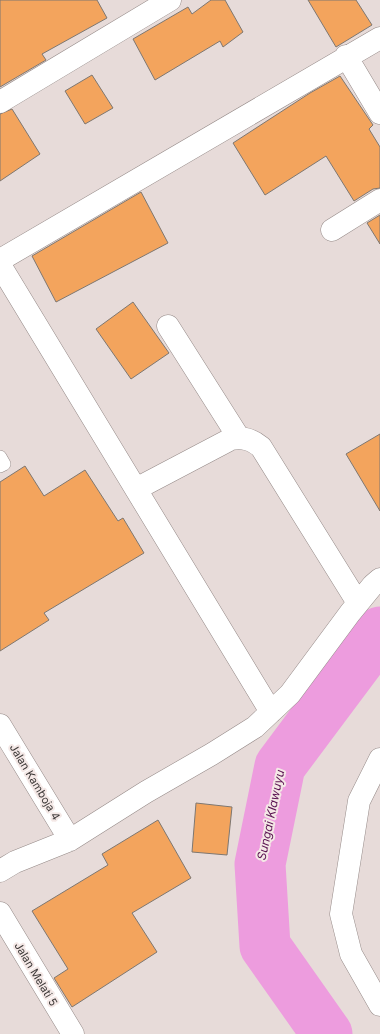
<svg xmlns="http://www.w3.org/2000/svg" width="380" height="1034" font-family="Inter,sans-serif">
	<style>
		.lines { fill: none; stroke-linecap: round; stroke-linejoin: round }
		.river { stroke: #ed9cde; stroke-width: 51 }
		.building { fill: #f3a45d; stroke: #7e7771 }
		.service-casing { stroke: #958a88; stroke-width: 14 }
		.minor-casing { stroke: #958a88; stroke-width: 23 }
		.service { stroke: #fff; stroke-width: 13 }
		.minor { stroke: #fff; stroke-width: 22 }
		.labels { text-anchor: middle; stroke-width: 4; stroke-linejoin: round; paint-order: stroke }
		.street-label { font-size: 11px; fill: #3c3837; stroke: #f4e8e6 }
		.water-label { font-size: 12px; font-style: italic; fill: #5c1553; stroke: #f4e8e6 }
	</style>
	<rect width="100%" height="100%" fill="#e7dbd9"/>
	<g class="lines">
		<path class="river" d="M327 1034 265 946 260 864 280 766 380 632"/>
	</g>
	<path class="building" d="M0 0H97L107 18 42 54 46 60 0 87Z
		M211 0H225L243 32 223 47 220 41 155 80 133 39 188 7 192 14Z
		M308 0H356L372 25 336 47Z
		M92 75 113 108 85 124 65 91Z
		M340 76 373 125 369 129 380 147V188L373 189 354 201 326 156 265 195 233 143 310 93Z
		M12 109 40 154 0 181V114Z
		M141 192 168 243 56 302 32 256Z
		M380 215V244L367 223Z
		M133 302 169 353 131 379 96 329Z
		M380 434V511L346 454Z
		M25 466 44 496 85 470 118 521 123 518 144 553 44 613 49 620 0 651V482Z
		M196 803 232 807 227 855 192 852Z
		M158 820 191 878 132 913 157 952 72 1007 54 978 68 969 32 911 108 865 102 854Z"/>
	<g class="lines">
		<defs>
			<path id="service" d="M0 457 4 464 0 466"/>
			<path id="minor" d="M346 56 380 113
				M0 102 170 0
				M332 230 380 200
				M0 260 380 38
				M0 265 271 712
				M168 326 239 438
				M136 489 231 439C243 437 251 439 261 447L358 603
				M0 725 70 840
				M380 759 359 801 341 914 351 954 380 1005
				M0 871 15 862 70 840 146 792 212 754 255 727 290 694 350 613 373 585 380 579
				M0 913 73 1034"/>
		</defs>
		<use href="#service" class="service-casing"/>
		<use href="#minor" class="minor-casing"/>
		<use href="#service" class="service"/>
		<use href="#minor" class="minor"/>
	</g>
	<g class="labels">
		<g class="street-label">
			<text transform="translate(35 782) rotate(59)" y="4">Jalan Kamboja 4</text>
			<text transform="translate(36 974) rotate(59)" y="4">Jalan Melati 5</text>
		</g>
		<g class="water-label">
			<text transform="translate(271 815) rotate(-78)" y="4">Sungai Klawuyu</text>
		</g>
	</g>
</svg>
